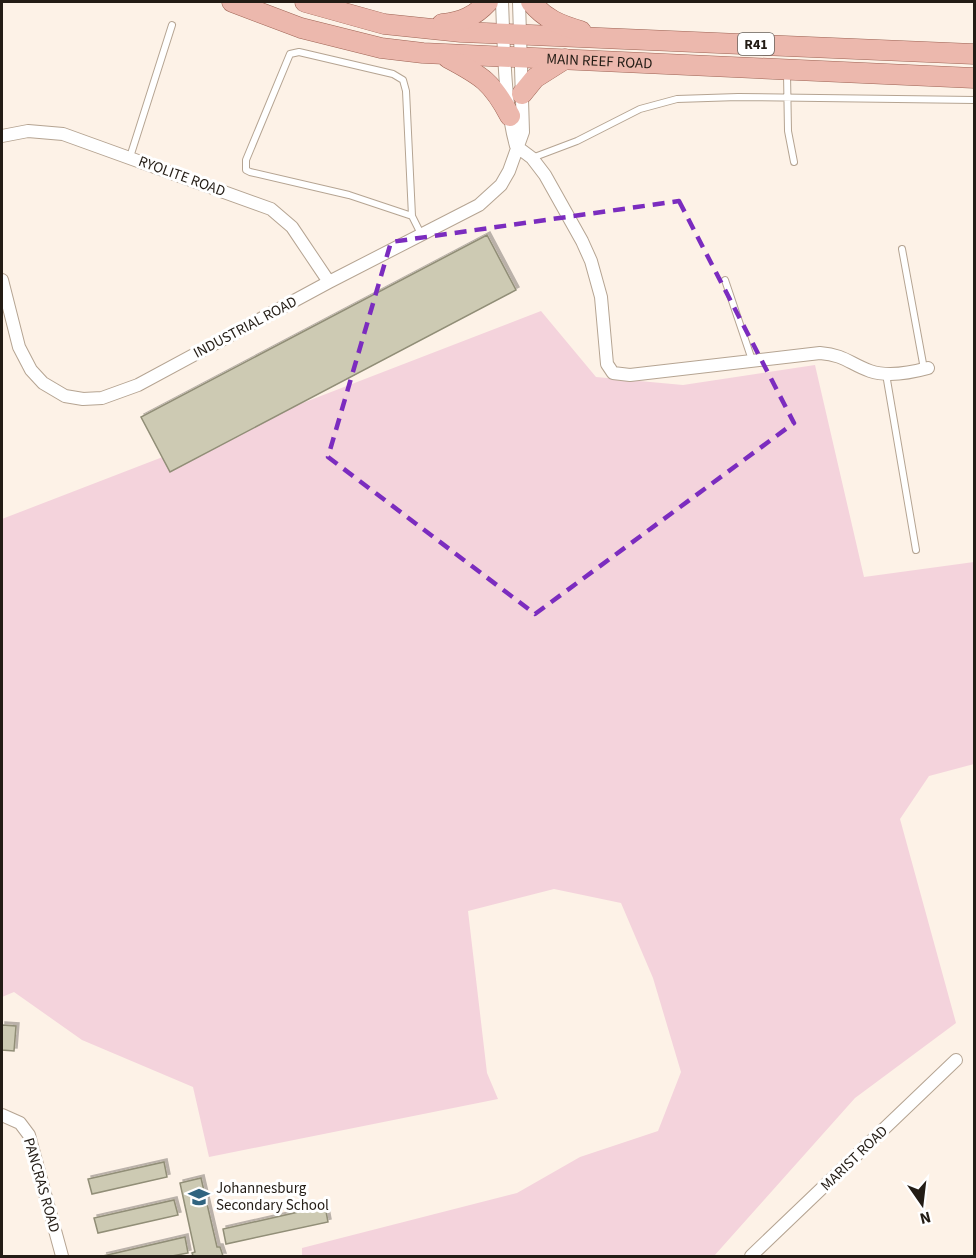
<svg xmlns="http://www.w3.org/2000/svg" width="976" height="1258" font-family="'Source Sans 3',sans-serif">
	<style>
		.green { fill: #f4d3dc }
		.building { fill: #cdcab3; stroke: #918e77; stroke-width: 1.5; filter: url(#shadow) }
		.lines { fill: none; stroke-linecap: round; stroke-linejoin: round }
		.service-casing { stroke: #b5a492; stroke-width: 8 }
		.minor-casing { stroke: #b5a492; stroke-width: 14 }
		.primary-casing { stroke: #9d6354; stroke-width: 21 }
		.service { stroke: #fff; stroke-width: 6 }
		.minor { stroke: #fff; stroke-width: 12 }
		.primary { stroke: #ecb8ad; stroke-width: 20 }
		.marked { fill: none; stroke: #7b2cbf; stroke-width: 4.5; stroke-dasharray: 12 8; stroke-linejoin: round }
		.labels { text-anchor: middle; stroke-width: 6; stroke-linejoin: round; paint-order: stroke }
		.shield { fill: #fff; stroke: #65605b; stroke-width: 1.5 }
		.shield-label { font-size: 14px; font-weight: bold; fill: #231c15 }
		.street-label { font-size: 15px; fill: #231c15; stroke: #fff }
		.poi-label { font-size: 15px; fill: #231c15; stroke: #fff; text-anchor: start }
	</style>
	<defs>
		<filter id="shadow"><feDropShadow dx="3" dy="-3" stdDeviation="0" flood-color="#0004"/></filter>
	</defs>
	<rect width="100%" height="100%" fill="#fdf2e7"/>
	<path class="green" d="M541 311 596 377 683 385 815 365 864 577 974 562V764L929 776 900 819 956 1023 855 1098 714 1256H302V1248L517 1193 580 1157 658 1131 681 1072 653 978 621 903 554 889 468 911 487 1073 498 1099 209 1157 193 1087 82 1040 14 992 2 997V519Z"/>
	<path class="building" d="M487 235 516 290 170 472 141 417Z
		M2 1025 16 1026 14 1051 2 1050Z
		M164 1162 167 1177 92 1194 88 1179Z
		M201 1178 217 1247H220L223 1256H193L192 1253 195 1252 180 1183Z
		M174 1200 178 1215 98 1233 94 1218Z
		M325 1206 328 1222 226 1244 223 1229Z
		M185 1237 188 1253 172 1256H103Z"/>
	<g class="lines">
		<defs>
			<path id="service" d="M787 74 788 131 794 162
				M130 157 172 25
				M532 158 577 141 640 109 677 99 738 97 974 100
				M412 216 349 195 250 172 246 170V160L290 54 299 52 393 74 403 80 406 91 412 216 421 234
				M902 249 924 369
				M725 280 752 360
				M886 374 916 550"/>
			<path id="minor" d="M502 2C504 48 504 102 516 146L532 158 545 175 582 241 591 261 601 297 607 364 613 373 630 375 820 353C845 355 850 364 870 371 888 377 910 373 928 368
				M2 136 28 131 63 134 271 209 292 227 329 282
				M2 280 19 347 31 370 43 383 65 396 83 399 102 398 138 385 329 282 479 205 501 185 509 171 523 132 519 2
				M2 1115 20 1123 29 1135 62 1256
				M751 1256 956 1060"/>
			<g id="primary">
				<path id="s1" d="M232 2 301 28 381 48 423 53 974 78"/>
				<path d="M305 2 384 24 461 32 974 54"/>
				<path d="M531 2C545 19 560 25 581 31"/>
				<path d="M442 24C462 22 475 16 488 2"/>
				<path d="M448 58C482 76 492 82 510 116"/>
				<path d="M522 94 535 78 565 59"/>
			</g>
		</defs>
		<use href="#service" class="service-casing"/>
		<use href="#minor" class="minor-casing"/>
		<use href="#primary" class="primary-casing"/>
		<use href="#service" class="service"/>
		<use href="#minor" class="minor"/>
		<use href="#primary" class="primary"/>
	</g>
	<path class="marked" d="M679 201 794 423 535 614 328 457 391 242Z"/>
	<defs>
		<symbol id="school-bare" viewBox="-9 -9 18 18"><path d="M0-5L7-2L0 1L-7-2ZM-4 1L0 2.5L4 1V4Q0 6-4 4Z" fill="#306480" stroke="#fff" stroke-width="2.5" paint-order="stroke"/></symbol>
	</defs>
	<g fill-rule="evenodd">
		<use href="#school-bare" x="184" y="1182" width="30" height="30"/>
	</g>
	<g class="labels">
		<rect class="shield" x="738" y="33" width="36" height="22" rx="4.5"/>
		<g class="shield-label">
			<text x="756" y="49">R41</text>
		</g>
		<g class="street-label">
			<text dy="5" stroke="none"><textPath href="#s1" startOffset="375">MAIN REEF ROAD</textPath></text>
			<text transform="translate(182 176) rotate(20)" y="5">RYOLITE ROAD</text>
			<text transform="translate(245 327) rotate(-28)" y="5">INDUSTRIAL ROAD</text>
			<text transform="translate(854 1158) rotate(-44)" y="5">MARIST ROAD</text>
			<text transform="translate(42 1185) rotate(74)" y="5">PANCRAS ROAD</text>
		</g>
		<g class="poi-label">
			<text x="216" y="1193">Johannesburg<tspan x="216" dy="17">Secondary School</tspan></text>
		</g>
	</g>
	<rect width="976" height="1258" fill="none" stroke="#231c15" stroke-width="6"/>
	<g transform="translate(922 1204) rotate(166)" stroke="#ffffff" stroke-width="4.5" paint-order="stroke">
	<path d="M0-4.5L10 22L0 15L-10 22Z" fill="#231c15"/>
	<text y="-9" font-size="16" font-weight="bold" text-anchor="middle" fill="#231c15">N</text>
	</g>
</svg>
